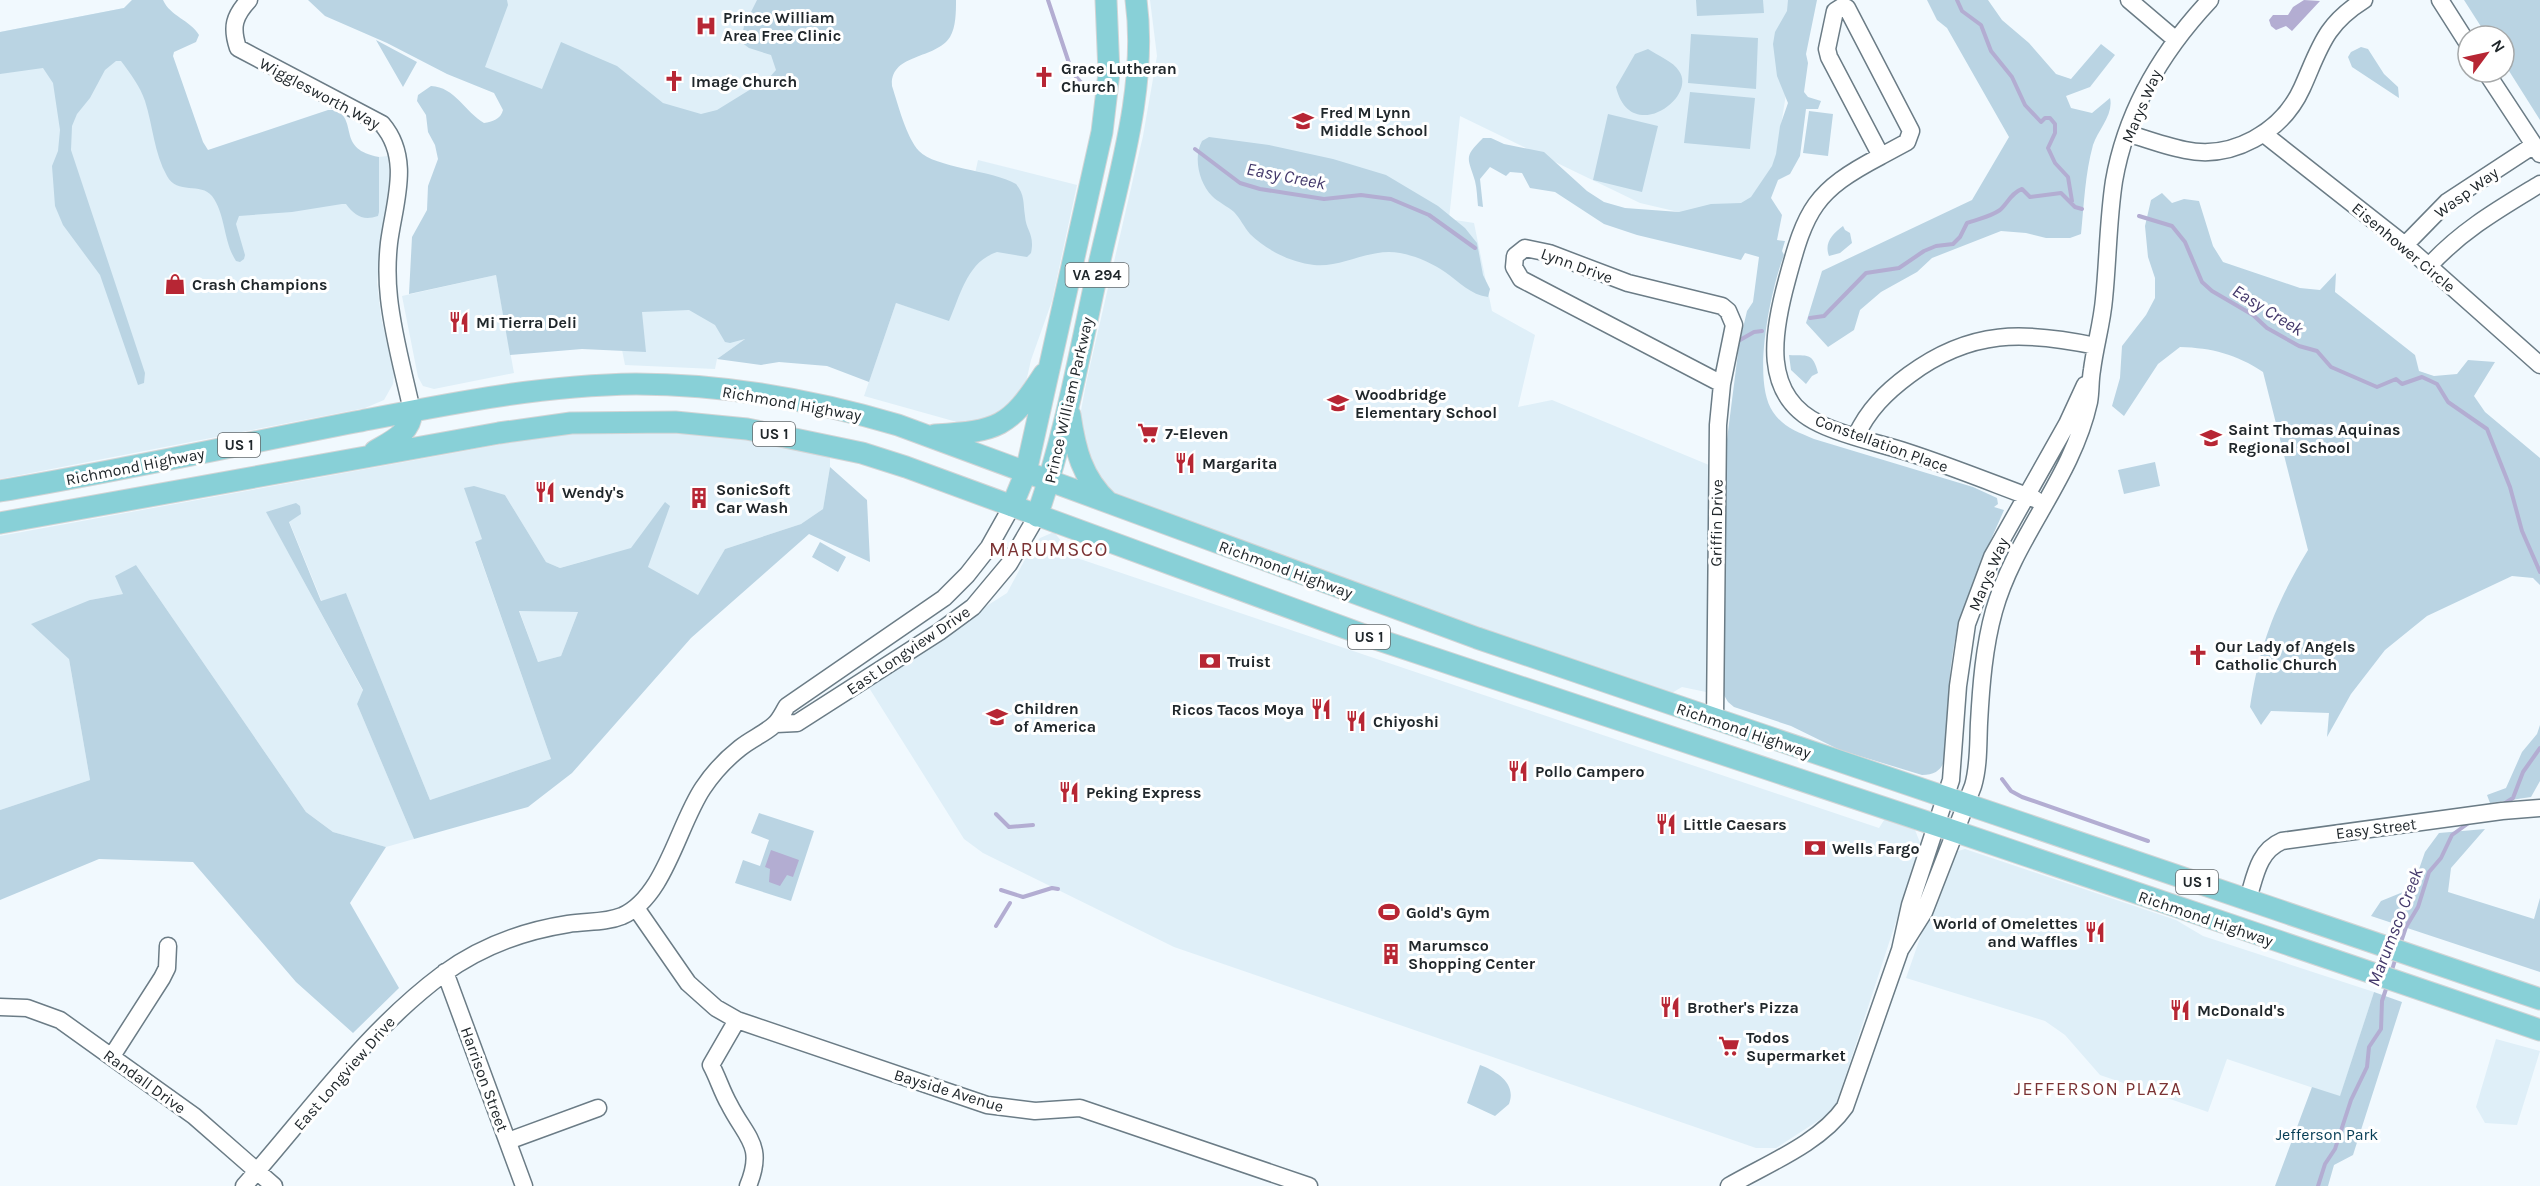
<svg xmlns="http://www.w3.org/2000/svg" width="2540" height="1186" font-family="Karla,sans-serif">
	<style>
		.built { fill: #dfeff8 }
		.green { fill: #bad4e3; fill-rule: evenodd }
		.water { fill: #b3add2 }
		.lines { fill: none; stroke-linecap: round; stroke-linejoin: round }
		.stream { stroke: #b3add2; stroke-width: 4 }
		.minor-casing { stroke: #6b7c86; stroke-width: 19 }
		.major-casing { stroke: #d2d4d5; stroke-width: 23 }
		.minor { stroke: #fff; stroke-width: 16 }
		.major { stroke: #88d0d7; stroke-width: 21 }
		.labels { text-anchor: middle; stroke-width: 6; stroke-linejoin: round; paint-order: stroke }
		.shield { fill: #fff; stroke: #63686b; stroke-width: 1.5 }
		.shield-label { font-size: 15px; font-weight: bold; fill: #20272b }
		.poi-label { font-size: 16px; font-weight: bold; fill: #20272b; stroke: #fff; text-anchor: start }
		.street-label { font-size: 16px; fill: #20272b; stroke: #fff }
		.park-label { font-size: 16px; fill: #063d55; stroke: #fff }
		.water-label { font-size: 18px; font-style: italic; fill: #44396b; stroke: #fff }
		.neighbourhood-label { font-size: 18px; letter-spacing: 1.5px; fill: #7b3334; stroke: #fff }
		.quarter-label { font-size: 20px; letter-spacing: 1.5px; fill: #7b3334; stroke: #fff }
	</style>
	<rect width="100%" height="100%" fill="#f1f9fe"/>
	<path class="built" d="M132 0 198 175 388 156 390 176 377 282 381 317 394 374 393 384 384 400 365 408 0 479V32L124 8Z
		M331 0H843L797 227Z
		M1150 0H1801L1764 232 1640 203 1460 116 1449 219 1474 223 1492 311 1535 335 1518 407 1552 400 1709 465 1710 595 1706 692 1682 687 1670 694 1600 671 1113 497 1090 477 1079 421 1087 379 1143 136 1157 56Z
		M978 160 1077 185 1052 301 1031 360 1024 391 1006 414 964 424 864 396 896 303 949 320 958 250Z
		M586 165 827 280 717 359 715 369 625 365Z
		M496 275 514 373 434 389 423 386 418 377 402 296Z
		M603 428 732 435 830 456V467L823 509 801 524 725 549 698 596 647 567 591 559 560 568 546 562 505 495 482 539 475 543 551 759 430 800 346 593 322 602 289 521 267 513 363 691 357 704 414 839 386 847 333 832 306 812 136 565 123 594 90 600 69 659 90 780 0 810V536L563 433Z
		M1054 532 1074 557 1879 828 1886 817 1915 830 1921 845 1837 1102 1830 1113 1776 1148H1756L1174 947 983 853 964 839 866 683 1007 593 1030 550 1040 538Z
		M519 610 578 612 561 656 538 662Z
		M1965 849 2176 920 2203 936 2374 992 2340 1097 2227 1059 2208 1112 2100 1075 2065 1035 2045 1021 1906 978 1947 861 1955 852Z
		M2496 1039 2540 1051 2517 1125 2485 1123 2476 1107Z"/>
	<path class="green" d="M132 0H163C170 16 190 20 199 35L196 42 174 52 173 56 203 142 208 150 328 110H337C358 124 337 149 379 157V212L378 216C363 221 355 216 346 204H342L292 212 239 216 236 224 245 255 244 259 240 262 236 261C223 241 226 215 212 196 201 182 177 195 167 176 154 153 153 126 145 101 140 86 130 73 121 61H116L105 70 90 98 77 114 72 126 71 150 145 373 144 383 138 385 100 275 63 225 55 206 52 166 58 151 60 130 53 83 43 68 0 74V32L124 8Z
		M308 0H507L508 5 485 67 542 89 561 42 617 66 663 103 701 114 717 110 769 78 776 70 771 55 749 48 741 42 744 26 757 0H956C956 12 956 27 950 37 935 60 890 53 892 86 898 104 906 137 919 151 935 168 992 170 1016 184 1025 195 1023 203 1025 216 1026 231 1035 234 1031 253L1027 257 997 252C967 262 961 294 949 321L896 303 869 382 827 366 779 362 761 365 717 359 745 339 730 343 725 342 715 325 689 310 642 312 646 352 582 349 510 355 496 275 409 294 412 237 427 210 428 186 438 159 435 145 428 132 426 115 417 101 418 95 431 86C455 87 465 112 484 123 492 122 501 119 503 110L494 93 447 74 387 43 325 16Z
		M1696 0H1763L1764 13 1697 16Z
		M1788 0H1817L1806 54 1808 63 1804 92 1808 97 1821 101 1818 109H1806L1800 156 1790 174 1778 180 1771 198 1782 215 1777 240 1785 241 1782 251 1784 255C1771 289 1751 380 1773 412 1783 427 1797 432 1814 439L1973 487 1997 498 1998 504 1994 507 2004 510C1984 556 1961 603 1953 652 1947 687 1948 723 1945 758 1942 770 1935 775 1922 775L1840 750 1791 726 1734 707 1728 702 1721 690 1723 471 1739 345 1747 311 1753 302 1759 257 1745 253 1741 260 1637 235 1604 224 1555 192 1530 188 1522 173 1510 172 1506 176 1490 167 1480 179 1483 207 1478 206C1477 197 1477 189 1475 181 1468 157 1463 158 1483 138H1491L1504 144 1544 152 1587 191 1604 202 1625 208 1679 212 1711 204 1741 203 1751 197 1772 166 1776 154 1780 126 1788 103 1777 76 1773 44 1775 32 1787 11Z
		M1927 0H1988L2002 20 2029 43 2056 74 2071 79 2101 44 2115 55 2090 87 2066 96 2071 108 2092 113 2110 98C2114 114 2098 130 2093 145 2085 174 2084 205 2081 234L2070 238H2046L2026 233 2001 231 1932 258 1917 272 1881 292 1860 310 1854 330 1828 347 1806 323 1822 271 1972 200 2009 137 1947 28 1937 20Z
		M2464 0H2540V120L2504 63V36H2487Z
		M1691 34 1758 38 1756 89 1688 83Z
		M376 40 417 62 403 87Z
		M2361 47 2368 49 2384 74 2398 87 2399 98 2352 67 2348 57 2351 52Z
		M1648 49C1657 55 1674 62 1679 71 1698 98 1630 146 1616 87L1635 54Z
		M1690 92 1755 98 1750 149 1684 143Z
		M1809 111 1833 114 1828 156 1803 153Z
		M1608 114 1658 126 1642 192 1593 180Z
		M1209 137 1269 145 1333 159 1386 175 1438 206 1465 228 1477 243 1483 275 1490 289 1488 297C1471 295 1459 282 1445 272 1432 263 1416 256 1400 253 1371 247 1343 268 1314 265 1290 262 1268 251 1250 234 1244 227 1240 218 1234 212 1227 206 1218 202 1212 196 1199 183 1193 157 1202 141Z
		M2162 193 2172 203 2184 199 2199 201 2213 246 2223 262 2300 288 2320 290 2336 273 2335 292 2415 355 2419 371 2434 376 2457 374 2468 360 2495 362 2474 396 2485 412 2540 458V585L2533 578 2512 576 2427 616 2385 650 2351 694 2327 737 2329 713 2271 711 2261 725 2250 707C2260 643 2275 605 2308 550L2263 372C2236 354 2212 348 2180 347L2158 364 2124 416 2112 406 2120 378 2122 346 2146 315 2155 298V278L2148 257 2145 226 2151 200Z
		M1843 226 1845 230 1850 233 1852 243 1840 253 1829 256C1824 243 1832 234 1843 226Z
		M1789 355C1807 356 1813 352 1818 373L1812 376 1806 384 1791 370Z
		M2155 462 2160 486 2124 494 2118 470Z
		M830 467 867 500 870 562 809 534 691 638 572 773 528 807 414 839 357 704 363 690 266 512 296 503 300 506 301 514 289 522 321 601 346 593 430 800 551 759 475 542 482 539 464 488 474 486 505 495 546 562 560 568 631 548 665 502 670 506 648 567 698 595 725 549 801 524 823 509ZM519 611 578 612 561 656 538 662Z
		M820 542 846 557 838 572 812 557Z
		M136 565 306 812 333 832 386 847 350 903 399 988 353 1033 296 982 193 862 99 859 0 900V810L90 780 69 659 31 624 90 600 123 594 115 576Z
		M2540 725V781L2531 797 2490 803 2487 795 2506 788 2522 752 2537 734Z
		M759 813 814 831 791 901 735 883 743 860 760 866 769 840 751 833Z
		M2485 829 2451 868 2448 892 2534 919 2540 898V972L2371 916 2381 901 2408 890 2417 875 2425 852 2439 833Z
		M2374 992 2402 1002 2353 1155 2334 1165 2328 1186H2275L2312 1087 2340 1096Z
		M1480 1065C1496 1071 1517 1083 1509 1104L1495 1116 1467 1103Z"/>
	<path class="water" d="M2304 0 2320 1 2292 31 2286 26 2276 30 2271 26 2269 20 2273 15H2288L2293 7Z
		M771 850 799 860 793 877 787 875 780 886 769 882 770 869 765 867Z"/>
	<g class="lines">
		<path class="stream" d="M1048 0 1072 72 1085 87
			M1957 0 1962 11 1981 25 1991 51 2012 77 2025 105 2041 122 2045 118H2050L2055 124V133L2048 148 2055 163 2068 177 2072 201
			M1195 149 1240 183 1260 189 1324 199 1361 195 1391 199 1429 215 1475 248
			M2139 216 2172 226 2185 242 2202 282 2212 291 2253 315 2267 328 2299 346 2317 351 2331 367 2377 387 2396 379 2402 384 2422 377 2437 384 2448 402 2487 429 2510 487 2522 531 2540 572
			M1810 318 1824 316 1866 273 1899 268 1924 251 1936 246 1953 244 1960 237 1967 223C1978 219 1990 217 2000 210 2008 203 2011 193 2022 189L2030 197 2061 193 2075 207 2082 209
			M1740 340 1754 332 1762 331
			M2002 779 2011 791 2022 797 2148 841
			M2505 803 2513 798 2523 772 2540 748
			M996 814 1009 827 1033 825
			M1001 890 1023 897 1052 888 1058 889
			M996 926 1010 903
			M2400 945 2406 927 2418 907 2429 872 2441 858 2452 835 2470 822
			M2391 973 2396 957
			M2318 1186 2325 1164 2335 1149 2351 1100 2367 1067 2369 1047 2381 1029 2382 1001 2387 986"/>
		<defs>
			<path id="minor" d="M249 0C234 16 231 27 238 48L382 124C412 159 394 203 389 243 387 261 387 280 389 298 393 336 404 374 412 411
				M2129 0 2176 40
				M2440 0 2468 44
				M1843 6 1847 8 1911 131 1907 142 1881 156 1829 57 1827 49 1835 11Z
				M2486 72 2540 154
				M2127 133C2146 139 2165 146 2185 150 2232 160 2282 132 2302 88 2320 48 2324 25 2364 0
				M2264 134 2405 245 2540 365
				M1881 156C1814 191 1806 209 1787 280 1773 331 1760 396 1820 424 1847 437 1879 443 1907 452 1950 466 1992 483 2035 499
				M2405 245 2447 202 2534 145
				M2429 266C2462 230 2499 209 2540 184
				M1856 436C1868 410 1886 392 1909 375 1971 329 2024 331 2096 346
				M1715 720 1718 425 1722 384 1734 325 1728 311 1722 306 1628 283 1549 253 1525 248 1515 256 1514 267 1521 279 1722 384
				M776 724 797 723 939 632 973 607 1009 564 1037 516
				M2248 899C2255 877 2258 851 2282 841L2502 811 2540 808
				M636 908 688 983 716 1008 737 1020 987 1105 1035 1111 1080 1108 1309 1186
				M1900 950 1924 912 1973 786C1979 766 1978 744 1979 723 1981 686 1984 647 1994 611 2015 536 2072 479 2089 402 2091 391 2090 381 2092 370 2095 346 2102 323 2104 299 2108 260 2108 220 2114 181 2126 112 2162 51 2210 0
				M445 972 524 1186
				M0 1007 27 1008 60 1020 194 1116 274 1186
				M737 1020 711 1065C718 1078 722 1092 729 1104 746 1138 765 1145 748 1186
				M112 1056 162 978 167 968 168 946
				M508 1141 598 1108
				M244 1186C308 1114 365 1032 443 974 480 947 523 931 568 924 587 921 605 923 622 916 665 897 678 825 703 788 713 773 726 759 740 748 751 739 764 734 774 725 780 720 783 712 787 706L944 598 967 575 989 547 1012 506
				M1729 1186C1767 1164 1820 1143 1845 1107L1900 950 1910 905 1951 780 1958 686 1967 624 1992 557 2067 424 2085 385"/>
			<path id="major" d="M1070 415C1075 449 1082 478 1108 502
				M935 435C998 431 1009 428 1044 374
				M375 451C392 441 411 433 412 411
				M0 491C119 471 237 445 355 422 448 404 541 385 636 384 725 384 813 400 898 425L1477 638 2540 999
				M1012 506 1026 472 1102 132 1109 73 1106 0
				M1037 516C1065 436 1080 351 1098 269 1117 182 1148 88 1136 0
				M0 523 499 433 571 423 675 422 747 429 862 453 906 467 1367 636 1954 831 2540 1030"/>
		</defs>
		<use href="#minor" class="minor-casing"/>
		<use href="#major" class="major-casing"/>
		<use href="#minor" class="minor"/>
		<use href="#major" class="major"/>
	</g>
	<defs>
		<symbol id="hospital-bare" viewBox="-9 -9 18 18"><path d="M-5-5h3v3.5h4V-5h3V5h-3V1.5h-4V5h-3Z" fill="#b72634" stroke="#fff" stroke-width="2.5" paint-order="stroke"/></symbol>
		<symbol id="church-bare" viewBox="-9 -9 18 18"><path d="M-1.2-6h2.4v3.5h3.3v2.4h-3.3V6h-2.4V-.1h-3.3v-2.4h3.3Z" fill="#b72634" stroke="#fff" stroke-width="2.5" paint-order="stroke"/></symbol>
		<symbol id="school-bare" viewBox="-9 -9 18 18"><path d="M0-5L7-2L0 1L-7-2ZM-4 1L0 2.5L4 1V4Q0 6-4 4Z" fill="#b72634" stroke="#fff" stroke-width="2.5" paint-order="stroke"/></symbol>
		<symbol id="shop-bare" viewBox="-9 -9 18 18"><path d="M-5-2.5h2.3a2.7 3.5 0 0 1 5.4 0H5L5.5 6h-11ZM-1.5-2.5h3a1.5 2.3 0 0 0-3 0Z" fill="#b72634" stroke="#fff" stroke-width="2.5" paint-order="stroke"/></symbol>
		<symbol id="restaurant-bare" viewBox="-9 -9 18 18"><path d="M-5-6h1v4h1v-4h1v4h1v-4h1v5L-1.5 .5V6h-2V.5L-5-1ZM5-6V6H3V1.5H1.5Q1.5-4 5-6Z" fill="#b72634" stroke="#fff" stroke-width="2.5" paint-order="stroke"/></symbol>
		<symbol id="supermarket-bare" viewBox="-9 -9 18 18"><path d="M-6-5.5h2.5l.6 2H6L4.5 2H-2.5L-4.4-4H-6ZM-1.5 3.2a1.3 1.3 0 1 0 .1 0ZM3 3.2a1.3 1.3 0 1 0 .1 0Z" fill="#b72634" stroke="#fff" stroke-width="2.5" paint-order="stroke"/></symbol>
		<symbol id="building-bare" viewBox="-9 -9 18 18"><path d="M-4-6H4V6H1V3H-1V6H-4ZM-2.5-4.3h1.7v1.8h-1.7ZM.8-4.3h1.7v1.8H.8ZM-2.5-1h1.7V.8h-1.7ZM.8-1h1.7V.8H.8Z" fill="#b72634" stroke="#fff" stroke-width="2.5" paint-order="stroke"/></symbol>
		<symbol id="bank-bare" viewBox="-9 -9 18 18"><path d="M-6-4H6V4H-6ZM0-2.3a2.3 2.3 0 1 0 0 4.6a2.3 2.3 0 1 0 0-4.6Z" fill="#b72634" stroke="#fff" stroke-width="2.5" paint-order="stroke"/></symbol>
		<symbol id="stadium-bare" viewBox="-9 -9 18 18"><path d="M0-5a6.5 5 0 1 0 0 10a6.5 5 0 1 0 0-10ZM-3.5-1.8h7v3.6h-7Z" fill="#b72634" stroke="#fff" stroke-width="2.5" paint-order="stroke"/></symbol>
	</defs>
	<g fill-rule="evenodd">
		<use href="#hospital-bare" x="691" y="11" width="30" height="30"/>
		<use href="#church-bare" x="1029" y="62" width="30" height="30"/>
		<use href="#church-bare" x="659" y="66" width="30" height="30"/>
		<use href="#school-bare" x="1288" y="106" width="30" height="30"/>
		<use href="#shop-bare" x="160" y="269" width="30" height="30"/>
		<use href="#restaurant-bare" x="444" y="307" width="30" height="30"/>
		<use href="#school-bare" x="1323" y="388" width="30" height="30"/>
		<use href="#supermarket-bare" x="1133" y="418" width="30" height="30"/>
		<use href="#school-bare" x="2196" y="423" width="30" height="30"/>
		<use href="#restaurant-bare" x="1170" y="448" width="30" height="30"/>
		<use href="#restaurant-bare" x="530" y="477" width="30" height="30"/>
		<use href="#building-bare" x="684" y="483" width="30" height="30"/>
		<use href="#church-bare" x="2183" y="640" width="30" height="30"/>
		<use href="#bank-bare" x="1195" y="646" width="30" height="30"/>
		<use href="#restaurant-bare" x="1306" y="694" width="30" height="30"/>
		<use href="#school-bare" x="982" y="702" width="30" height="30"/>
		<use href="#restaurant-bare" x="1341" y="706" width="30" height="30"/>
		<use href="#restaurant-bare" x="1503" y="756" width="30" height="30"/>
		<use href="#restaurant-bare" x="1054" y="777" width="30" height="30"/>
		<use href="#restaurant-bare" x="1651" y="809" width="30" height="30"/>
		<use href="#bank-bare" x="1800" y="833" width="30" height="30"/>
		<use href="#stadium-bare" x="1374" y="897" width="30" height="30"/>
		<use href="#restaurant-bare" x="2080" y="917" width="30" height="30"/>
		<use href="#building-bare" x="1376" y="939" width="30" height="30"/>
		<use href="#restaurant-bare" x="1655" y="992" width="30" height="30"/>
		<use href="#restaurant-bare" x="2165" y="995" width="30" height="30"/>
		<use href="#supermarket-bare" x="1714" y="1031" width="30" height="30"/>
	</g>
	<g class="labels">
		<g class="shield">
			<rect x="1065.5" y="263" width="63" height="24" rx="4.5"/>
			<rect x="753" y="422" width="42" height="24" rx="4.5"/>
			<rect x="218" y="433" width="42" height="24" rx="4.5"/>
			<rect x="1348" y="625" width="42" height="24" rx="4.5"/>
			<rect x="2176" y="870" width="42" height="24" rx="4.5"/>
		</g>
		<g class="shield-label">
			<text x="1097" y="280">VA 294</text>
			<text x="774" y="439">US 1</text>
			<text x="239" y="450">US 1</text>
			<text x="1369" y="642">US 1</text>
			<text x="2197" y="887">US 1</text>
		</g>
		<g class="poi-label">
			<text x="723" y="23">Prince William<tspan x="723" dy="18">Area Free Clinic</tspan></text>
			<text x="1061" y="74">Grace Lutheran<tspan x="1061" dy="18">Church</tspan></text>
			<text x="691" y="87">Image Church</text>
			<text x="1320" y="118">Fred M Lynn<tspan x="1320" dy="18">Middle School</tspan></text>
			<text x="192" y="290">Crash Champions</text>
			<text x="476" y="328">Mi Tierra Deli</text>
			<text x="1355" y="400">Woodbridge<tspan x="1355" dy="18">Elementary School</tspan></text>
			<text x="2228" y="435">Saint Thomas Aquinas<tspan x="2228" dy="18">Regional School</tspan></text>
			<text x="1165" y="439">7-Eleven</text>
			<text x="1202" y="469">Margarita</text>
			<text x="716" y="495">SonicSoft<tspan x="716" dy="18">Car Wash</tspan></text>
			<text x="562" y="498">Wendy's</text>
			<text x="2215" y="652">Our Lady of Angels<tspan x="2215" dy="18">Catholic Church</tspan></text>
			<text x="1227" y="667">Truist</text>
			<text x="1014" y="714">Children<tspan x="1014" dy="18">of America</tspan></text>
			<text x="1304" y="715" text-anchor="end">Ricos Tacos Moya</text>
			<text x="1373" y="727">Chiyoshi</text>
			<text x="1535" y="777">Pollo Campero</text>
			<text x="1086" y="798">Peking Express</text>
			<text x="1683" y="830">Little Caesars</text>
			<text x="1832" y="854">Wells Fargo</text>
			<text x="1406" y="918">Gold's Gym</text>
			<text x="2078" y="929" text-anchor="end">World of Omelettes<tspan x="2078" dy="18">and Waffles</tspan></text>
			<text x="1408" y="951">Marumsco<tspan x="1408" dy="18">Shopping Center</tspan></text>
			<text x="1687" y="1013">Brother's Pizza</text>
			<text x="2197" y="1016">McDonald's</text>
			<text x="1746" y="1043">Todos<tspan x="1746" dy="18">Supermarket</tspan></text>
		</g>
		<g class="street-label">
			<text transform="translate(320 93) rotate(28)" y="6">Wigglesworth Way</text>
			<text transform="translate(2141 106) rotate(-67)" y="6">Marys Way</text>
			<text transform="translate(2466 192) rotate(-36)" y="6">Wasp Way</text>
			<text transform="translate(2404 247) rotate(40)" y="6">Eisenhower Circle</text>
			<text transform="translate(1577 265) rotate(20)" y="6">Lynn Drive</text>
			<text transform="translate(1068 400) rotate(-77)" y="6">Prince William Parkway</text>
			<text transform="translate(792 403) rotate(10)" y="6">Richmond Highway</text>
			<text transform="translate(1882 443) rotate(20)" y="6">Constellation Place</text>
			<text transform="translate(135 466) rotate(-11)" y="6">Richmond Highway</text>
			<text transform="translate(1716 523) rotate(-89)" y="6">Griffin Drive</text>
			<text transform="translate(1286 569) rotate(20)" y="6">Richmond Highway</text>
			<text transform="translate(1988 574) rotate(-67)" y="6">Marys Way</text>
			<text transform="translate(908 650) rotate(-34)" y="6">East Longview Drive</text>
			<text transform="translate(1744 730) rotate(19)" y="6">Richmond Highway</text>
			<text transform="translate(2376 828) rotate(-7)" y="6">Easy Street</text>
			<text transform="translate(2206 918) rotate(19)" y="6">Richmond Highway</text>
			<text transform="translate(344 1073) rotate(-49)" y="6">East Longview Drive</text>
			<text transform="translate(485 1079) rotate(70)" y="6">Harrison Street</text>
			<text transform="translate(145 1081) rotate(36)" y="6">Randall Drive</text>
			<text transform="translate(949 1090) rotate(17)" y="6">Bayside Avenue</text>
		</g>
		<g class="park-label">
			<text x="2327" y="1140">Jefferson Park</text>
		</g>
		<g class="water-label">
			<text transform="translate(1286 176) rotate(11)" y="6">Easy Creek</text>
			<text transform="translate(2268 310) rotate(32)" y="6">Easy Creek</text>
			<text transform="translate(2395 927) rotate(-69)" y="6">Marumsco Creek</text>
		</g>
		<g class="neighbourhood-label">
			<text x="2098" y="1095">JEFFERSON PLAZA</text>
		</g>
		<g class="quarter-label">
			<text x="1049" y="556">MARUMSCO</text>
		</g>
	</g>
	<g transform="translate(2486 54) rotate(57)"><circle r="28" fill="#ffffff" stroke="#a6a9aa" stroke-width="1.5"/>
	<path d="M0-4.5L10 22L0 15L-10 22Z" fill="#b72634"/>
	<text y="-9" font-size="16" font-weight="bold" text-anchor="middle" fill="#20272b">N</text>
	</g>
</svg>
